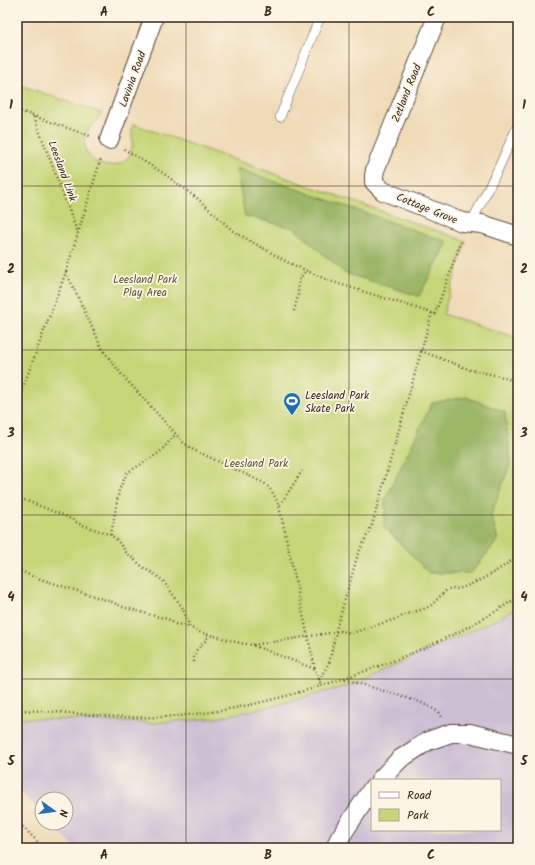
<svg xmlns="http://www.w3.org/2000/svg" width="535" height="865" font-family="Kalam,sans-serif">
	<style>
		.industrial { fill: #ccbfd4; fill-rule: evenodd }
		.green { fill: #c5d577; stroke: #80804a }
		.forest { fill: #9cb668; stroke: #6c7043 }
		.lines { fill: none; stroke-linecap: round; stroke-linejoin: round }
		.service-casing { stroke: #564535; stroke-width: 10 }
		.minor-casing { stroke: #564535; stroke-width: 20 }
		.path { stroke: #564535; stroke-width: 2.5; stroke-dasharray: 1 3; stroke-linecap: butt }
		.service { stroke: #fff; stroke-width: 9 }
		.minor { stroke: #fff; stroke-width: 18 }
		.grid { fill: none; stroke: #3b2a1e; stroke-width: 1; stroke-opacity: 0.55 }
		.labels { text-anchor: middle; stroke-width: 3.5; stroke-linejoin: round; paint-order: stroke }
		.street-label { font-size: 11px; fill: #3b2a1e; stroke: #fcf5e5 }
		.park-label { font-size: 11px; fill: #5e5534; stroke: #fcf5e5 }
		.poi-label { font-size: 11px; fill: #3b2a1e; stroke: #fcf5e5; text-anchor: start }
		.neatline { fill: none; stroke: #3b2a1e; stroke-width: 1.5 }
		.grid-label { font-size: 13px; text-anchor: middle; font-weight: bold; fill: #3b2a1e }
	</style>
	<rect width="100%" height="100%" fill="#fcf5e5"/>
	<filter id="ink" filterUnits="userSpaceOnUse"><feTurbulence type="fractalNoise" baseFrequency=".025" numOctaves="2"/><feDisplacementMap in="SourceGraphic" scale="8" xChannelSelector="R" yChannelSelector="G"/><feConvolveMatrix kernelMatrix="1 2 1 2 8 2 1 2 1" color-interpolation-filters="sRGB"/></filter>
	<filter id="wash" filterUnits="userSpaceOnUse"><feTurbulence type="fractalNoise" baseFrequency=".012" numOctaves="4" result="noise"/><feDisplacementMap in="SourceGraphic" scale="16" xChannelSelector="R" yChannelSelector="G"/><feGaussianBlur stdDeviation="0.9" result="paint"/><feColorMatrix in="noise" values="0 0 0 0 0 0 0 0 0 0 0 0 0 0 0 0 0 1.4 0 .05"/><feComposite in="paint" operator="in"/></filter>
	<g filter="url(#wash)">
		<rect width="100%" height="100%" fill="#f0dbb9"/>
		<path class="industrial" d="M518 606V848H75L50 823H66V799H42V814L17 789V718L154 723 217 718 351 685 500 618ZM372 780H500V830H372Z"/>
		<path class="green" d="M17 84 101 113C97 123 87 126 85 138 80 164 117 177 130 154 135 144 130 134 133 124L466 241 443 314 518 338V606L500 618 347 686 273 706 217 718 154 723 17 718Z"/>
		<path class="forest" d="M236 168 448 242 419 296 345 273 294 228 245 216Z
			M466 397 505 412 511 462 491 515 498 540 471 573H429L384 527 385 500 432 403Z"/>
	</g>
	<g filter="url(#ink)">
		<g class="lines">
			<defs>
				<path id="service" d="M280 117 320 17
					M471 223 499 167 518 125"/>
				<path id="minor" d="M437 17 375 170 374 176V182L383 191 462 222 482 224 518 236
					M109 140 154 17
					M380 780 400 759 428 741 451 733H470L518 745
					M335 848 339 839 372 789"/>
			</defs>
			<use href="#service" class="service-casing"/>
			<use href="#minor" class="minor-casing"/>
			<path class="path" d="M17 110 90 136
				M34 117 77 231
				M124 149 163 173 198 199 233 231 289 263 330 281 435 314 461 242
				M66 272 103 350 122 375 183 442 192 449 264 483C272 490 275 496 279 506L315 669 321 685
				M294 311 298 296 299 280 306 270
				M421 351 471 370 499 376 518 382
				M17 403 66 272 101 158
				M17 497 65 516 80 524 111 535 117 540 126 552 145 569 156 575 164 582 182 607 190 627 199 632 240 643 252 645 315 669
				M280 505 302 471
				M111 535 119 490 127 473 159 453 176 434
				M17 569 34 577 112 602 123 607 155 616 168 619 175 624 190 627
				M253 645 342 631 352 633 399 618C408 612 418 612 428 607 436 603 442 592 449 589 453 587 457 590 461 588 480 582 502 568 518 556
				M194 662C193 647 203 647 209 635
				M345 679 420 702 439 712 441 717
				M319 680 329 663 337 627 358 554 372 525 432 313
				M17 710C64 711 112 719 159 717 212 715 263 703 314 688 385 666 456 639 518 597
				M17 821 44 848"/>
			<use href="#service" class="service"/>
			<use href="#minor" class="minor"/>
		</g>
	</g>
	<path class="grid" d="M186 17V848M349 17V848M17 186H518M17 350H518M17 515H518M17 679H518"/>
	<defs>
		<symbol id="stadium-pin" viewBox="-11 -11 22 30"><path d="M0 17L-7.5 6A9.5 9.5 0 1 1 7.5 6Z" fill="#1f6fb2" stroke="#fcf5e5"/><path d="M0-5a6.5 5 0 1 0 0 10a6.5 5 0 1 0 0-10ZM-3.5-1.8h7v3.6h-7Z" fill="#fff"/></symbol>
	</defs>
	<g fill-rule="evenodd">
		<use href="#stadium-pin" x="282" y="391" width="20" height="27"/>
	</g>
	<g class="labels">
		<g class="street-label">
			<text transform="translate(132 79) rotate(-70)" y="4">Lavinia Road</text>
			<text transform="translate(406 93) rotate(-68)" y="4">Zetland Road</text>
			<text transform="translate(63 171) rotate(70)" y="4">Leesland Link</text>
			<text transform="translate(427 208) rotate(22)" y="4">Cottage Grove</text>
		</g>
		<g class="park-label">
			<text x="145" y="283">Leesland Park<tspan x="145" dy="13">Play Area</tspan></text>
			<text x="256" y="467">Leesland Park</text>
		</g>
		<g class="poi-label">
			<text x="305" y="399">Leesland Park<tspan x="305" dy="13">Skate Park</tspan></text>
		</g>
	</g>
	<rect width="535" height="865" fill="none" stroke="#fcf5e5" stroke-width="44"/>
	<rect x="371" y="779" width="130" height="52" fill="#fcf5e5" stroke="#afa495"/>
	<rect x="379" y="792" width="20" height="6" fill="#ffffff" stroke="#afa495"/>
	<text x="407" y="799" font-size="12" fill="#3b2a1e">Road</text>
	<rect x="379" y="809" width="20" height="12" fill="#c5d577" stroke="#afa495"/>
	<text x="407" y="819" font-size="12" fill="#3b2a1e">Park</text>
	<g transform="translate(54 811) rotate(104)"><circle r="19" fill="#fcf5e5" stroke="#afa495"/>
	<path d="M0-3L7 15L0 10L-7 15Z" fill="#1f6fb2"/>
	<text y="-6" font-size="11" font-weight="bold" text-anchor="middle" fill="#3b2a1e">N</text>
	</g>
	<rect x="22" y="22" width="491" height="821" class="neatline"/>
	<g class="grid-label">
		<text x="104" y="16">A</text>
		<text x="268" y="16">B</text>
		<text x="431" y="16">C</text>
		<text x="11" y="109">1</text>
		<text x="524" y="109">1</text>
		<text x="11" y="273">2</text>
		<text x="524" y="273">2</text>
		<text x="11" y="437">3</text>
		<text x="524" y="437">3</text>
		<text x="11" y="601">4</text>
		<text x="524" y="601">4</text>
		<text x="11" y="765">5</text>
		<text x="524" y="765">5</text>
		<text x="104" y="859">A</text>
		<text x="268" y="859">B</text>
		<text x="431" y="859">C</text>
	</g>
</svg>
